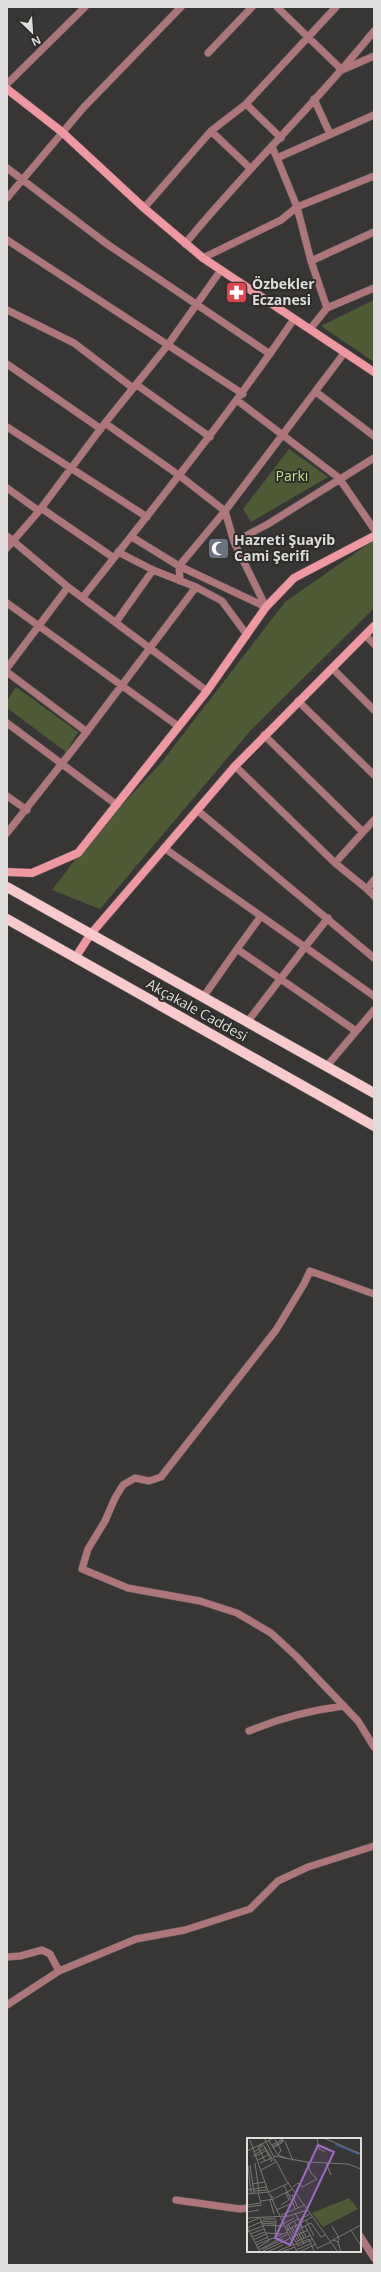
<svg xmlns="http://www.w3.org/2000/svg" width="381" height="2272" font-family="'Open Sans',sans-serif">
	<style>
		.green { fill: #4e5b35 }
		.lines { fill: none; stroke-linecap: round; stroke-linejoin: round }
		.street-casing { stroke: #565452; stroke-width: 8 }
		.secondary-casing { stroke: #565452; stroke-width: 9 }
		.primary-casing { stroke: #565452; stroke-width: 11 }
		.street { stroke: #ad767b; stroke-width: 7 }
		.secondary { stroke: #ef98a2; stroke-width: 8 }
		.primary { stroke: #f8cacd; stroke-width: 10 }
		.labels { text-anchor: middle; stroke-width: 4; stroke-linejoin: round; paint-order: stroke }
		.poi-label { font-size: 14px; font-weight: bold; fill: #dedddb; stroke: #2e2c2a; text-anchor: start }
		.park-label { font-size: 14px; fill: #c1e082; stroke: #2e2c2a }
		.street-label { font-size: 14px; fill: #dedddb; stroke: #2e2c2a }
		.inset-river { fill: none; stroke: #3b578d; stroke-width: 2 }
		.inset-road { fill: none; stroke: #7a7977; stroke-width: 1 }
		.view { fill: #9e6ac9; fill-opacity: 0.15; stroke: #9e6ac9; stroke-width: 2 }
		.inset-edge { fill: none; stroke: #dedddb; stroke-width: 2 }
	</style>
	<rect width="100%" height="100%" fill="#383634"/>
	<path class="green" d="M374 300V362L321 326Z
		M289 449 328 477 251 522 243 509Z
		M374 540V608L251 730 100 909 52 890 94 835 161 763 285 602Z
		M16 687 78 732 66 752 7 708V701Z"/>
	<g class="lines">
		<defs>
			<path id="street" d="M277 7 342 70 374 56
				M208 53 252 7
				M7 84 85 7
				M314 99 330 134
				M246 104 281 138
				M211 131 251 169
				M272 147 277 158 374 115
				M277 158 297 207 311 261 327 308
				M7 168 107 244 270 354
				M7 198 84 107 181 7
				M144 208 211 131 246 104 336 7
				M7 240 243 394
				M185 244C245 170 315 105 374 31
				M203 258 281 220 297 207 374 176
				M311 261 374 232
				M7 310 74 343 133 388
				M310 329 327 308 374 288
				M7 364 101 429
				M137 385 210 437
				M316 392 374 436
				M238 401 339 478 374 529
				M105 423 180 476 225 511 234 542 266 607
				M7 427 147 517
				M7 488 39 511
				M41 508 114 558
				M7 536 68 587 207 691
				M132 537 179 566 266 607
				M234 542 268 524 374 458
				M7 548 39 511 105 423 167 346 221 270
				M118 552 153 570 196 587 222 601 247 635
				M180 581 179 566 225 511 345 352
				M83 597C155 506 228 416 294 319
				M7 603 178 726
				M116 622 153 570
				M365 635 374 644
				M7 668 68 587
				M332 668 374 710
				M7 672 87 732
				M298 701 374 775
				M7 723 117 805
				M264 735 363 832
				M235 766 335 863 374 820
				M7 796 27 810
				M197 810 374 958
				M7 833 82 738 196 587
				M164 848 305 947 328 918
				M335 863 367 889 374 880
				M367 889 374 896
				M261 916 237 949 356 1031
				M204 996 237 949
				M248 1021 305 947 374 996
				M326 1067 374 1010
				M374 1294 310 1271 304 1284 276 1330 161 1477 149 1481 135 1478 123 1485 115 1498 105 1521 88 1549 82 1569 128 1588 200 1601 237 1613 271 1633 296 1656 358 1721 374 1747
				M249 1731C280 1718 311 1710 344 1706
				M7 1957 20 1956 42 1950 50 1954 59 1971
				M7 2005 59 1971 136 1939 185 1930 250 1909 278 1881 308 1867 374 1846
				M176 2200 240 2209 248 2208
				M360 2236 374 2258"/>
			<path id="secondary" d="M7 89 62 132 144 208 203 258 374 372
				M7 872 32 873 78 853 207 691 266 607 294 578 374 536
				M75 958 90 935 235 766 374 626"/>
			<path id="primary" d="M7 887 374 1093
				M7 919 374 1126"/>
		</defs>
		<use href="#street" class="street-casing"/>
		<use href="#secondary" class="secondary-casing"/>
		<use href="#primary" class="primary-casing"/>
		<use href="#street" class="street"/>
		<use href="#secondary" class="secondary"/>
		<use href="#primary" class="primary"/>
	</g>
	<defs>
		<symbol id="pharmacy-square" viewBox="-11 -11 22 22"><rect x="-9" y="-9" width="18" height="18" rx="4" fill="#e0444e" stroke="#2e2c2a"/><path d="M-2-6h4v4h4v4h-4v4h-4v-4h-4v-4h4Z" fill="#fff"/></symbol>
		<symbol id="mosque-square" viewBox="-11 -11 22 22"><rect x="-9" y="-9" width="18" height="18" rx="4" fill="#6b7280" stroke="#2e2c2a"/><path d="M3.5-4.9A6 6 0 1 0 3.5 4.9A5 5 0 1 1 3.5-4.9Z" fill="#fff"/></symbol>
	</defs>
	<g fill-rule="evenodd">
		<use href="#pharmacy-square" x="224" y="280" width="25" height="25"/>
		<use href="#mosque-square" x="206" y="536" width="25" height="25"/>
	</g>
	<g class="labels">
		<g class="poi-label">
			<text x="252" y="289">Özbekler<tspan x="252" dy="16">Eczanesi</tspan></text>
			<text x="234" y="545">Hazreti Şuayib<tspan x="234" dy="16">Cami Şerifi</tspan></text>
		</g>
		<g class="park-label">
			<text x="292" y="481">Parkı</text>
		</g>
		<g class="street-label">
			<text transform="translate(197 1010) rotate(29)" y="5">Akçakale Caddesi</text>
		</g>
	</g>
	<g transform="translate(247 2138)">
		<rect width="114" height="114" fill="#383634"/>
		<path d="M102 60 111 71 76 89 65 75Z" fill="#4e5b35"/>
		<path class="inset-river" d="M88 6 112 16"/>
		<path class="inset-road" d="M17 0 39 42 91 114M70 0 72 11 78 14M77 0 114 16M3 2 21 53 50 114M22 3 31 17 39 20M38 3 46 23M16 6 11 9 18 23M25 7 36 1M17 8 27 23M25 9 37 2M26 10 36 4 33 0M0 13 27 0 34 12 31 17M7 14 17 7M6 18 18 10 25 24M9 18 20 12M27 18 60 24 101 26 114 31M11 22 23 16M8 25 12 54M13 25 25 20M79 25 84 37M3 27 7 55M1 28 4 55M14 32 29 24M5 46 18 44M37 47 45 64M46 49 51 45 55 49 70 41 64 35 60 24M0 52 19 49M7 53 20 52M0 56 22 54 42 45M43 58 45 57 51 70M28 60 46 51M23 62 27 76M14 63 27 61 24 57M0 67 14 65 11 55M34 67 42 62 39 55M0 69 15 67M29 72 46 65 48 71M0 74 12 72M48 75 56 90M34 77 58 67M0 80 42 78 60 72M16 81H27L28 79M52 82 63 76M59 82 67 98M14 83 29 84M47 83 57 100M0 85 12 80M14 85 28 86M52 85 59 99M36 86 47 80M41 86 51 103M15 87 37 88M39 87 51 108M40 87 51 81M48 88 57 106M58 88 71 111M85 88 92 100 91 104M0 89 13 114M45 89 53 102M0 90 14 84M40 92 65 79M50 92 64 85 74 99 78 97M104 92 114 108M0 94 16 88M19 95 35 96M3 96 17 91M5 99 18 94M28 100 29 81M6 102 19 96M86 102 91 104 94 114M84 103 114 87M49 104 64 97M8 105 21 99M9 107 41 94M47 107 62 101 67 113M51 108 66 101M10 110 22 103 13 80M71 110 84 104M16 111 36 101M12 112 41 96M49 112 63 106M14 114 61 92M20 114 36 107M29 114 47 106M34 114 48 109M52 114 69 106"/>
		<path class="view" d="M71 7 87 14 43 107 28 100Z"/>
		<rect width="114" height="114" class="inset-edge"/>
	</g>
	<rect width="381" height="2272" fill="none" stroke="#dedddb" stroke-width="16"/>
	<g transform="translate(32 32) rotate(155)" stroke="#2e2c2a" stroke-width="3" paint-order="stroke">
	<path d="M0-3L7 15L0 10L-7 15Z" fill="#dedddb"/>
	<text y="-6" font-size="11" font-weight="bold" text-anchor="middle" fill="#dedddb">N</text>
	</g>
</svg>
